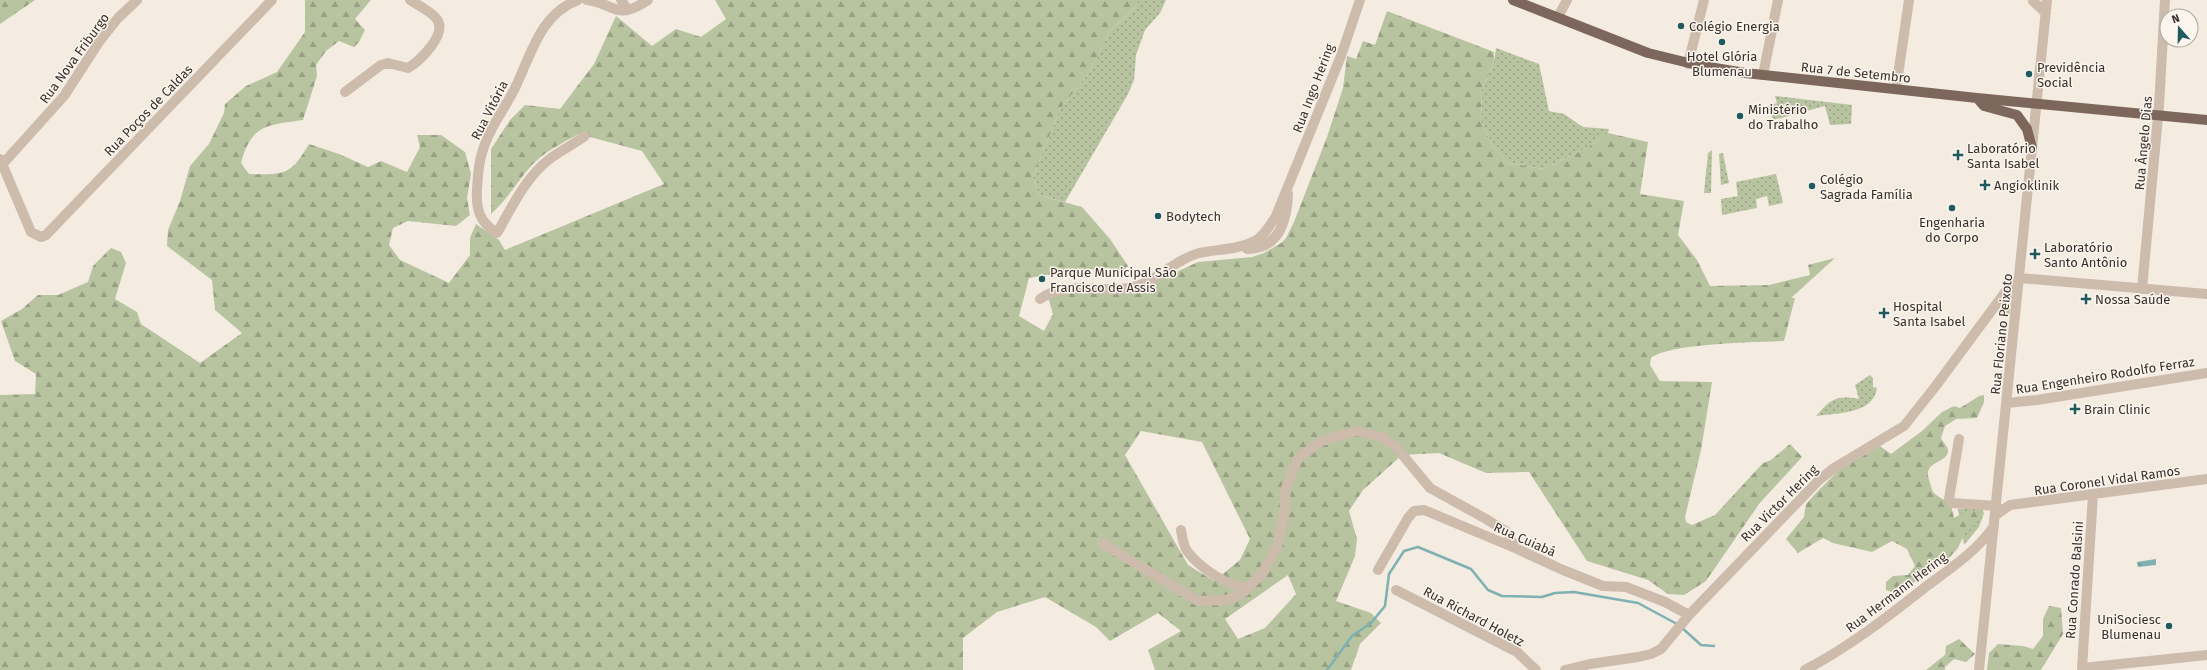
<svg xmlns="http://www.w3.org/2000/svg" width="2207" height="670" font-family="'Fira Sans',sans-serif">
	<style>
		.grass { fill: url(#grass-dots) }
		.forest { fill: url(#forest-firs); fill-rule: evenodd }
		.water { fill: url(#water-ripples) }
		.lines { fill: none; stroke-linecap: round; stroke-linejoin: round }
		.stream { stroke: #7fb0b2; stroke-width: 2.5 }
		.minor { stroke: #cdbbac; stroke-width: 10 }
		.major { stroke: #7d675c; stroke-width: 10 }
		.poi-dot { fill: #1f5a5e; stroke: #fbf5ee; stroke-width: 1.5 }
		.labels { text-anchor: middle; stroke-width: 3; stroke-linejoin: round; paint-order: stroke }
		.poi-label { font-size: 13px; fill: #3b302b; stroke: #fbf5ee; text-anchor: start }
		.street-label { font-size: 13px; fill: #3b302b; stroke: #fbf5ee }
	</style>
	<defs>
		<pattern id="grass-dots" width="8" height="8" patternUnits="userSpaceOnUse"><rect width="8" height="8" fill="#b8c4a0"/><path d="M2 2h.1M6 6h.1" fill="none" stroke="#97a083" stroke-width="1.8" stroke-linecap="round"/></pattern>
		<pattern id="forest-firs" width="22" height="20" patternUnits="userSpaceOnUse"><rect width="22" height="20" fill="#b8c4a0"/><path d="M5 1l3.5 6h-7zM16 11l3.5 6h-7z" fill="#97a083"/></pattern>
		<pattern id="water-ripples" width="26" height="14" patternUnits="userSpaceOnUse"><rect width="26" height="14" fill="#7fb0b2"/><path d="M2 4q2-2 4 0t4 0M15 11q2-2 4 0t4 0" fill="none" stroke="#699091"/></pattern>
	</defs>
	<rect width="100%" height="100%" fill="#f4ebe1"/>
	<path class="grass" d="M1138 0H1166L1160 13 1145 30 1136 55 1134 80 1128 94 1065 202 1039 195 1033 177 1060 109 1089 73 1110 31 1135 7Z
		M1496 48 1539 64 1549 111 1564 114 1583 127 1609 129 1608 133 1587 148 1543 169 1508 163 1492 145 1481 121 1482 89 1494 62Z
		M1775 96 1852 105 1851 124 1830 125 1825 106 1773 120 1768 106 1777 103Z
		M1712 150 1711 193H1704L1708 153Z
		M1723 153 1729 183 1721 185 1719 154Z
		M1776 174 1783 203 1769 206 1767 196 1756 199 1757 208 1722 215 1721 199 1738 196 1736 182Z
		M2013 288 2009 316 1999 314 2009 299 2005 296Z
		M1870 375 1873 378V387L1877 388C1874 414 1837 413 1816 416 1831 399 1836 395 1859 399L1855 385Z
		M1979 508 1982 509 1984 513 1979 527 1964 545 1958 509Z"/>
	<path class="forest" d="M0 0H35L0 24Z
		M305 0H371L355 19 365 30 359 42 354 47 339 41 326 51 316 65 317 76 303 120C268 125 251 124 241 163L249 174C285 175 291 175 309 144L339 154 368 167 381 161 407 172 420 147 417 135H441L465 152 471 174 467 198 470 215 456 226 408 221 393 228 389 245 400 260 449 283 470 255V238L476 224 499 240 505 250 664 184 642 151 579 134C562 143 544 152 531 166 517 182 507 200 491 214V149L510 120 525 105 560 109 594 64 616 16 652 46 676 29 701 37 726 19 715 0H1138L1135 7 1110 31 1089 73 1060 109 1033 177 1039 195 1082 207 1110 239 1128 266 1118 275 1109 268 1069 271 1029 278 1019 316 1044 331 1053 314 1048 297 1064 292 1131 293 1198 262 1252 257 1264 253 1281 243 1286 238 1294 222 1327 137 1343 88 1347 56 1356 59 1363 41 1375 45 1387 11 1494 52V62L1482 89 1481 121 1492 145 1508 163 1543 169 1587 148 1608 133 1648 142 1640 194 1684 201 1678 235 1697 260 1710 286 1769 285 1810 275 1808 265 1835 258 1791 298H1795L1784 341C1757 342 1669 343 1651 358L1650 365 1660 381 1712 382 1701 450 1685 517 1686 522 1692 525 1715 515 1763 463 1771 460 1790 444 1802 457 1759 504 1706 581 1684 595 1668 594 1648 580 1587 561 1529 472 1486 473 1439 453 1402 455 1363 490 1349 511 1357 539 1355 556 1336 601 1371 613 1381 623 1360 644 1351 670H1155L1148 650 1181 631 1158 613 1110 641 1096 627 1045 597 997 612 963 638V670H0V395L35 394 36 374 15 361 1 321 22 309 38 295H58L88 282 93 266 111 248 121 252 126 263 115 299 137 312 141 324 200 363 242 333 215 310 212 280 167 246 168 230 180 201 190 166 209 144 224 113 225 104 246 86 277 72 305 32ZM1141 431 1202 442 1250 539 1240 560 1214 581 1188 565 1125 455ZM1288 575 1296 594 1265 628 1238 639 1225 619Z
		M1984 395V402L1977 418 1956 419 1945 426 1941 438C1943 442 1949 448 1948 452 1945 465 1921 460 1930 483 1931 486 1932 492 1935 494 1940 498 1946 500 1951 505L1954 518C1961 514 1971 508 1979 514L1974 526 1965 533 1958 548 1947 560 1897 594 1886 590V582L1893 576 1908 575 1915 566 1907 549 1892 541 1872 552 1833 543 1823 538 1798 553 1786 539 1804 517 1806 504 1817 492 1841 468 1880 446 1891 454 1922 431 1942 412 1954 406 1960 408 1979 396Z
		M2049 606 2061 608 2063 634 2041 670H1987L1989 653 1998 644 2023 646 2033 649 2043 636V619Z
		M1959 639 1975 654 1966 662 1954 659 1945 667V670H1926L1945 655 1946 646Z"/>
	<path class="water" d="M2156 559V565L2138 567 2137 562Z"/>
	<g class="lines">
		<path class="stream" d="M1681 627 1701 645 1714 646
			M1327 670 1352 636 1371 623 1385 606 1389 574 1404 551 1418 547 1471 569 1488 590 1502 596 1542 597 1555 593 1574 592 1638 603 1677 624"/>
		<path class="minor" d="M578 0C540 14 531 55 515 88 504 110 488 130 482 153 478 165 478 177 477 189 476 209 479 222 497 233 512 207 526 176 551 158 562 150 574 144 585 136
			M587 0C615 3 615 22 648 0
			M621 0 628 10
			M2033 1 2046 13
			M1558 17 1567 0
			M1688 64 1704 0
			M1763 75 1778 0
			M1896 89 1909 0
			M345 92 381 65 388 63 408 68C420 61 449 33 436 18 430 11 418 5 410 0
			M0 159 31 232 41 237 46 235 272 0
			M0 167 64 96 99 42 118 18 137 0
			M1247 249C1280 249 1287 219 1288 194
			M2019 278 2207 294
			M2142 289 2159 106 2165 0
			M1040 299C1066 280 1099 293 1129 288 1155 284 1173 260 1199 253 1218 249 1237 250 1255 241 1265 235 1270 225 1276 216L1341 56 1360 0
			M2007 403 2037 400 2207 373
			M1959 439 1949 499 1951 503 1997 506
			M2093 495 2082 668 2207 655
			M1996 515 2010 505 2207 479
			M1181 530C1182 536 1183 545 1187 551 1199 567 1228 588 1249 587
			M1102 543 1198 601 1225 600 1235 597 1244 592 1263 572 1277 547 1284 514 1286 488 1298 458 1322 441 1356 431 1382 437 1396 447 1430 488 1486 519 1507 532 1515 548
			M1378 570 1408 518 1414 511 1424 510 1515 548 1563 570 1603 586 1626 587 1665 602 1689 615
			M1396 590 1517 652 1536 670
			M1565 670 1590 664 1638 657 1651 654 1661 649 1689 615 1819 480 1834 468 1904 426 1935 387 2006 291 2019 278
			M1805 670C1849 647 1889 616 1928 585 1951 568 1977 551 1994 526
			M1979 670 2047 0"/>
		<path class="major" d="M1513 0 1648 53 1697 65 1745 73 1977 98 2207 120
			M1977 98 1984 106 2017 115 2027 129 2032 148"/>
	</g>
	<g class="poi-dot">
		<circle cx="1681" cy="26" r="4"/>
		<circle cx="1722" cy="42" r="4"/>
		<circle cx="2029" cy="74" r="4"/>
		<circle cx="1740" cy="116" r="4"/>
		<path d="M1956 149h4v4h4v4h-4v4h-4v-4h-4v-4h4z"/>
		<path d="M1983 179h4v4h4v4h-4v4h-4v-4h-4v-4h4z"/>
		<circle cx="1812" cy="186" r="4"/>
		<circle cx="1952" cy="208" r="4"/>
		<circle cx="1158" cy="216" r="4"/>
		<path d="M2033 248h4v4h4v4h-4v4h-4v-4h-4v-4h4z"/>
		<circle cx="1042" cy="279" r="4"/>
		<path d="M2084 293h4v4h4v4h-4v4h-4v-4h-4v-4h4z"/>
		<path d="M1882 307h4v4h4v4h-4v4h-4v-4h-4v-4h4z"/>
		<path d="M2073 403h4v4h4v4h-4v4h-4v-4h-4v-4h4z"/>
		<circle cx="2169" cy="626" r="4"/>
	</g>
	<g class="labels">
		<g class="poi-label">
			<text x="1689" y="31">Colégio Energia</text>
			<text x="1722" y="61" text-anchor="middle">Hotel Glória<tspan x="1722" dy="15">Blumenau</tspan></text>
			<text x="2037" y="72">Previdência<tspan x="2037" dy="15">Social</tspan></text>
			<text x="1748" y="114">Ministério<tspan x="1748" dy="15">do Trabalho</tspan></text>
			<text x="1967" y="153">Laboratório<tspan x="1967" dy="15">Santa Isabel</tspan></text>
			<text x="1820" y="184">Colégio<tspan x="1820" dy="15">Sagrada Família</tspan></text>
			<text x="1994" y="190">Angioklinik</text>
			<text x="1166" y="221">Bodytech</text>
			<text x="1952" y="227" text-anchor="middle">Engenharia<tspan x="1952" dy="15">do Corpo</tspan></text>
			<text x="2044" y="252">Laboratório<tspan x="2044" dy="15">Santo Antônio</tspan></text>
			<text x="1050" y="277">Parque Municipal São<tspan x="1050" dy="15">Francisco de Assis</tspan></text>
			<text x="2095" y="304">Nossa Saúde</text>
			<text x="1893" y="311">Hospital<tspan x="1893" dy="15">Santa Isabel</tspan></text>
			<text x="2084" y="414">Brain Clinic</text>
			<text x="2161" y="624" text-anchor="end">UniSociesc<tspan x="2161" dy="15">Blumenau</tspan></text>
		</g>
		<g class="street-label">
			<text transform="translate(74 58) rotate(-54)" y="5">Rua Nova Friburgo</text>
			<text transform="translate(1856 72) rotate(6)" y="5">Rua 7 de Setembro</text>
			<text transform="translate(1313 88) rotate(-69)" y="5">Rua Ingo Hering</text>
			<text transform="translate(148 110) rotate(-46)" y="5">Rua Poços de Caldas</text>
			<text transform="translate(489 110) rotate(-63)" y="5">Rua Vitória</text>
			<text transform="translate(2143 143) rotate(-85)" y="5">Rua Ângelo Dias</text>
			<text transform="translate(2001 334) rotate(-84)" y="5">Rua Floriano Peixoto</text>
			<text transform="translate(2105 375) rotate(-9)" y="5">Rua Engenheiro Rodolfo Ferraz</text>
			<text transform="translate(2107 480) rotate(-8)" y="5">Rua Coronel Vidal Ramos</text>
			<text transform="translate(1779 503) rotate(-45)" y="5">Rua Victor Hering</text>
			<text transform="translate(1525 539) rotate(24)" y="5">Rua Cuiabá</text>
			<text transform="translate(2074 580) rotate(-86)" y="5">Rua Conrado Balsini</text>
			<text transform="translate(1896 592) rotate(-37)" y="5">Rua Hermann Hering</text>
			<text transform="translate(1474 616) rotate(28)" y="5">Rua Richard Holetz</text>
		</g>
	</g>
	<g transform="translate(2179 28) rotate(340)"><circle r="19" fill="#fbf5ee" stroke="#aea6a0"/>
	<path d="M0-3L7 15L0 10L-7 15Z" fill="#1f5a5e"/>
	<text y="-6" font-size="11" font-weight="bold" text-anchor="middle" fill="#3b302b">N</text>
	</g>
</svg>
